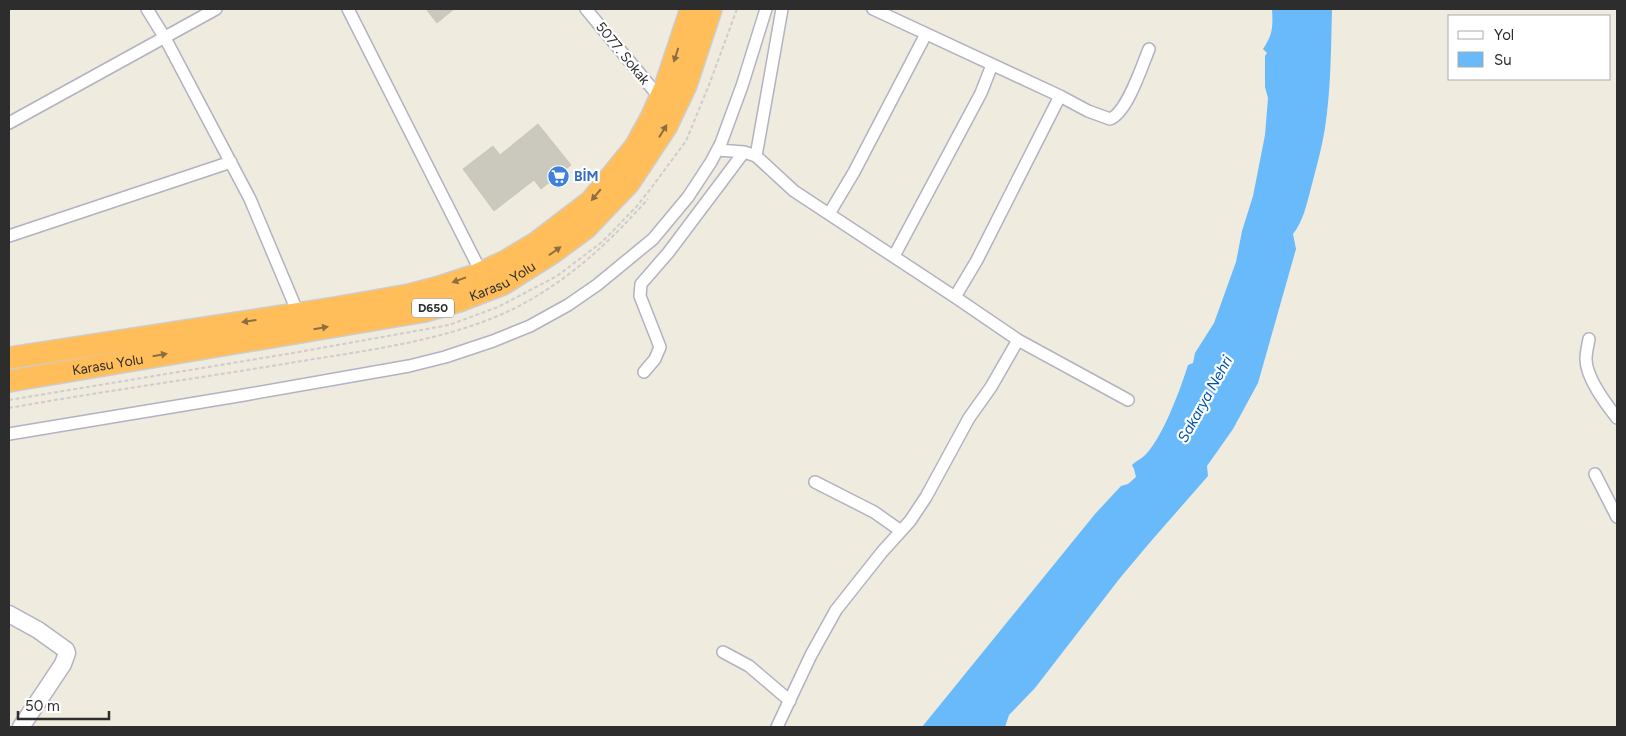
<svg xmlns="http://www.w3.org/2000/svg" width="1626" height="736" font-family="Figtree,sans-serif">
	<style>
		.water { fill: #68bafb }
		.building { fill: #cbc9bd; stroke: #ccc8b7 }
		.lines { fill: none; stroke-linecap: round; stroke-linejoin: round }
		.street-casing { stroke: #b2b2c2; stroke-width: 14 }
		.secondary-casing { stroke: #b2b2c2; stroke-width: 19 }
		.highway-casing { stroke: #cdcdcd; stroke-width: 24 }
		.path { stroke: #cdcdcd; stroke-width: 2; stroke-dasharray: 4 2.5; stroke-linecap: butt }
		.street { stroke: #fff; stroke-width: 11 }
		.secondary { stroke: #fff; stroke-width: 16 }
		.highway { stroke: #ffbe5a; stroke-width: 21 }
		.oneway { fill: #8c6e41 }
		.labels { text-anchor: middle; stroke-width: 4.5; stroke-linejoin: round; paint-order: stroke }
		.shield { fill: #fff; stroke: #6c6c6c; stroke-width: 1 }
		.shield-label { font-size: 12px; font-weight: bold; fill: #2d2d2d }
		.street-label { font-size: 14px; fill: #2d2d2d; stroke: #fff }
		.shop-label { font-size: 14px; font-weight: bold; fill: #366cbe; stroke: #fff; text-anchor: start }
		.water-label { font-size: 15px; font-style: italic; fill: #0054ae; stroke: #fff }
	</style>
	<rect width="100%" height="100%" fill="#efebde"/>
	<path class="water" d="M1272 9H1332C1331 48 1331 89 1325 128 1322 148 1316 168 1311 188 1307 203 1303 222 1293 234L1296 249 1258 383 1233 429 1207 466 1208 476 1152 540 1120 578 1035 688 1009 715 1005 727H922L1095 514 1121 486 1128 484 1136 477 1134 469 1132 465C1136 461 1143 458 1147 453 1164 434 1180 390 1188 365L1193 363 1195 353 1214 323 1236 262 1242 231 1253 196 1265 135 1268 98 1265 87V56L1267 53 1263 49C1273 34 1273 27 1272 9Z"/>
	<path class="building" d="M426 9H454L437 23Z
		M538 124 571 165 541 189 534 180 494 211 463 169 493 146 500 155Z"/>
	<g class="lines">
		<defs>
			<path id="street" d="M147 9 165 38 250 199 298 313
				M348 9 481 272
				M586 9 660 98
				M873 9 1060 96 1088 111 1110 119C1127 113 1142 66 1149 49
				M9 123 216 9
				M718 150 744 152 756 156 794 191 955 297 1018 340 991 387 969 418 926 497 910 521 882 552 836 610 811 655 777 727
				M756 156 782 9
				M829 214 854 172 926 34
				M9 236 231 162
				M894 256 981 93 992 65
				M955 297 977 260 1060 96
				M1589 339C1588 345 1586 352 1586 359 1586 378 1606 404 1617 418
				M1018 340 1128 400
				M644 372 655 359 660 347 640 296 641 284 668 253 744 152
				M9 434 244 395 409 366 445 357 493 341 530 326 568 305 597 285 653 239 688 197 711 162 721 143 742 86 766 9
				M1595 474 1617 517
				M815 482 874 512 901 531
				M723 652 749 666 790 701"/>
			<path id="secondary" d="M9 614 38 630 66 650 67 653 63 664 21 727"/>
			<g id="highway">
				<path d="M9 358 335 308 409 295 443 286 476 275 506 261 536 243 591 201 635 147 651 118 665 87 691 9"/>
				<path id="s1" d="M9 381 425 311 459 301 503 284 552 253 586 228 629 183 666 127 686 85 711 9"/>
			</g>
		</defs>
		<use href="#street" class="street-casing"/>
		<use href="#secondary" class="secondary-casing"/>
		<use href="#highway" class="highway-casing"/>
		<path class="path" d="M9 400 293 353 449 325 498 307 557 276 602 242 637 206 652 187 686 141 709 85 737 9
			M9 408C104 391 200 378 296 362 374 349 466 339 535 297 580 270 613 238 648 199"/>
		<use href="#street" class="street"/>
		<use href="#secondary" class="secondary"/>
		<use href="#highway" class="highway"/>
	</g>
	<defs><path id="oneway-solid" d="M-6-.8H1V-3.2L6.5 0L1 3.2V.8H-6Z" transform="scale(1.25)"/></defs>
	<g class="oneway">
		<use href="#oneway-solid" transform="translate(676 55) rotate(108)"/>
		<use href="#oneway-solid" transform="translate(663 131) rotate(-58)"/>
		<use href="#oneway-solid" transform="translate(596 195) rotate(130)"/>
		<use href="#oneway-solid" transform="translate(555 251) rotate(-35)"/>
		<use href="#oneway-solid" transform="translate(459 280) rotate(160)"/>
		<use href="#oneway-solid" transform="translate(249 321) rotate(172)"/>
		<use href="#oneway-solid" transform="translate(321 328) rotate(-10)"/>
		<use href="#oneway-solid" transform="translate(160 355) rotate(-10)"/>
	</g>
	<defs>
		<symbol id="supermarket-disc" viewBox="-11 -11 22 22"><circle r="9.5" fill="#3f7fe0" stroke="#fff"/><path d="M-6-5.5h2.5l.6 2H6L4.5 2H-2.5L-4.4-4H-6ZM-1.5 3.2a1.3 1.3 0 1 0 .1 0ZM3 3.2a1.3 1.3 0 1 0 .1 0Z" fill="#fff"/></symbol>
	</defs>
	<g fill-rule="evenodd">
		<use href="#supermarket-disc" x="546" y="164" width="25" height="25"/>
	</g>
	<g class="labels">
		<rect class="shield" x="412" y="298.5" width="42" height="19" rx="4"/>
		<g class="shield-label">
			<text x="433" y="312">D650</text>
		</g>
		<g class="street-label">
			<text transform="translate(623 53) rotate(51)" y="5">5077. Sokak</text>
			<text dy="5" stroke="none"><textPath href="#s1" startOffset="505">Karasu Yolu</textPath></text>
			<text dy="5" stroke="none"><textPath href="#s1" startOffset="100">Karasu Yolu</textPath></text>
		</g>
		<g class="shop-label">
			<text x="574" y="181">BİM</text>
		</g>
		<g class="water-label">
			<text transform="translate(1205 399) rotate(-61)" y="5">Sakarya Nehri</text>
		</g>
	</g>
	<rect width="1626" height="736" fill="none" stroke="#2d2d2d" stroke-width="20"/>
	<rect x="1448" y="15" width="162" height="65" fill="#ffffff" stroke="#ababab"/>
	<rect x="1458" y="31" width="25" height="8" fill="#ffffff" stroke="#ababab"/>
	<text x="1494" y="40" font-size="15" fill="#2d2d2d">Yol</text>
	<rect x="1458" y="52" width="25" height="15" fill="#68bafb" stroke="#ababab"/>
	<text x="1494" y="65" font-size="15" fill="#2d2d2d">Su</text>
	<path d="M18 711v8h91v-8" fill="none" stroke="#2d2d2d" stroke-width="2.5"/>
	<text x="25" y="711" font-size="15" fill="#2d2d2d" stroke="#ffffff" stroke-width="4" paint-order="stroke">50 m</text>
</svg>
